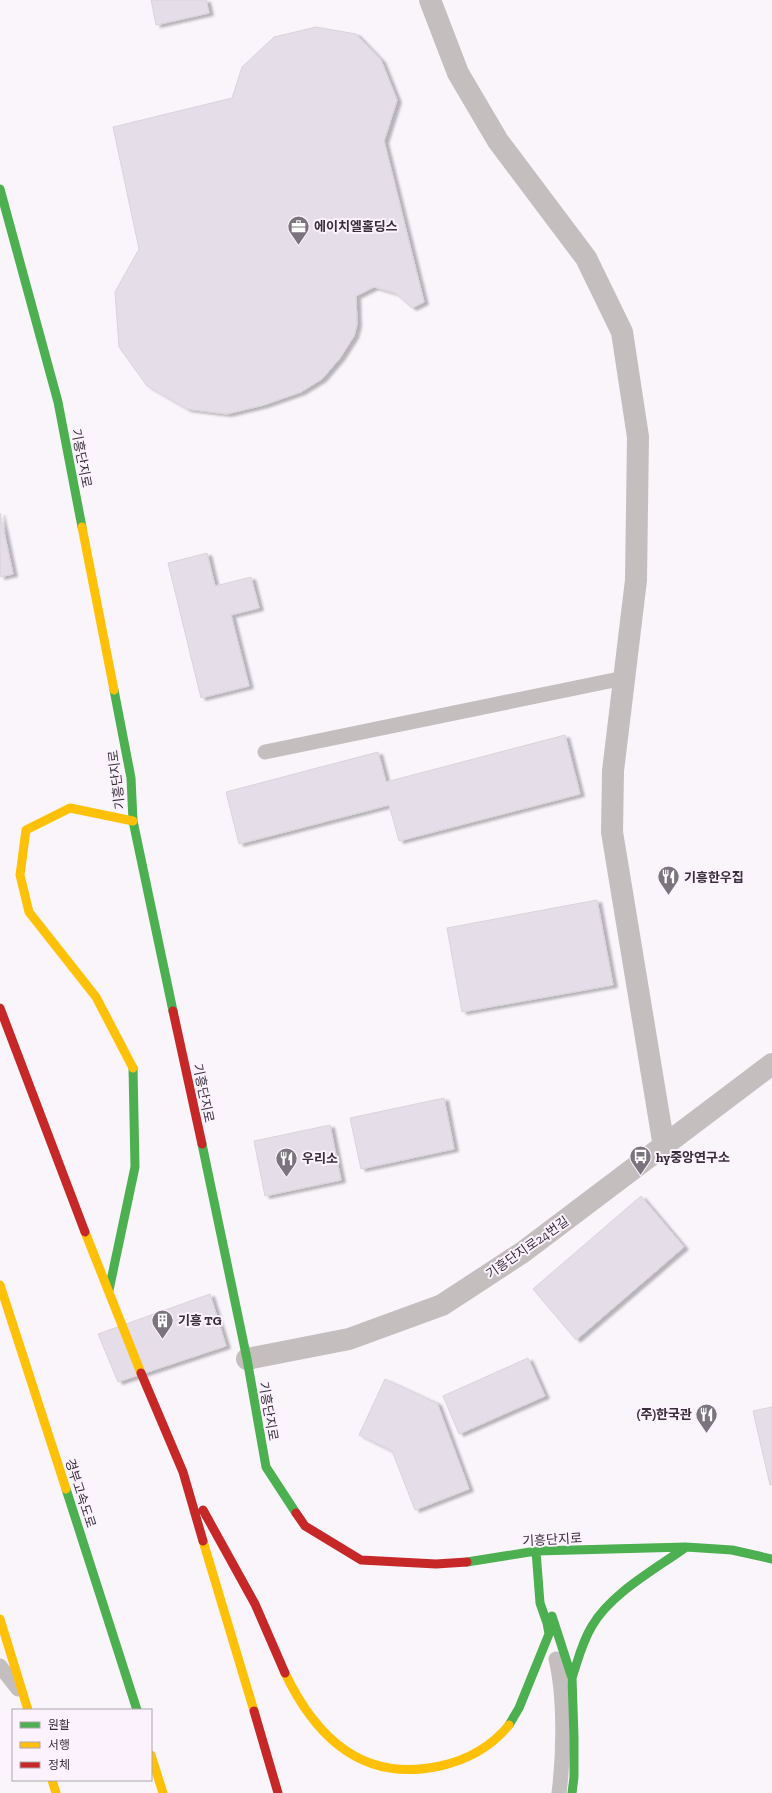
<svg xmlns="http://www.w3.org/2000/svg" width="772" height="1793" font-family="'Zilla Slab','Noto Sans KR',serif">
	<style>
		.building { fill: #e5dde8; stroke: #dad3dc; filter: url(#shadow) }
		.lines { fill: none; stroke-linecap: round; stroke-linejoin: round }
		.lane { stroke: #c4bebf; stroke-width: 15 }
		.street { stroke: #c4bebf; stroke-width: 22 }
		.fast { stroke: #4caf50; stroke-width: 9 }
		.slow { stroke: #ffc107; stroke-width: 9 }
		.jam { stroke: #c62828; stroke-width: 9 }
		.labels { text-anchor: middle; stroke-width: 4; stroke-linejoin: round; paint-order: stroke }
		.poi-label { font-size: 13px; font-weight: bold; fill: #372e3a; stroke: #fbf2fe; text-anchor: start }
		.street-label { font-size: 13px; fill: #372e3a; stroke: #fbf2fe }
	</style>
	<defs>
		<filter id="shadow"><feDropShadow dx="4.5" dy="2.5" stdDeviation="1" flood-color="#0004"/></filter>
	</defs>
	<rect width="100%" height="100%" fill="#faf5fb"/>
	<path class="building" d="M151 0H206L209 13 156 25Z
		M316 27 356 34 381 60 397 100 384 141 424 302 412 308 395 293 374 287 356 296 357 324 354 336 340 358 322 379 301 392 264 405 227 414 187 409 147 386 119 347 115 292 139 249 113 127 232 98 242 67 274 37Z
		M0 513 13 574 0 577Z
		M207 553 215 586 251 577 259 608 231 615 249 686 201 698 168 563Z
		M565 735 580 794 399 841 389 805 239 844 226 792 378 752 386 782Z
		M597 900 613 985 462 1012 447 928Z
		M444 1098 454 1149 361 1169 350 1118Z
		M330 1125 341 1180 265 1196 254 1141Z
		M641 1196 684 1247 576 1340 533 1289Z
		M210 1294 226 1346 118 1382 98 1334Z
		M528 1358 545 1396 459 1434 443 1396Z
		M385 1379 437 1403 469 1489 415 1510 392 1451 359 1435Z
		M772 1407V1485H770L753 1411Z"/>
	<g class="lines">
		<path class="lane" d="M265 752 624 678
			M556 1659C565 1697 564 1754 559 1793
			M0 1666 18 1689"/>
		<path class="street" d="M430 0 458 73 498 141 586 258 622 332 638 437 636 580 613 771 612 832 664 1147
			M247 1359 349 1339 442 1305 523 1252 772 1064"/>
		<path class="fast" d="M0 189 58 402 82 527
			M114 690 131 778 133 821 173 1011
			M202 1144 247 1359 266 1467 296 1513
			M109 1290 135 1167 133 1068
			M66 1489 137 1710
			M467 1562 536 1551 686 1547 732 1550 772 1559
			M552 1616 572 1678 574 1737V1777L572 1793
			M572 1678C578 1660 582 1642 592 1626 611 1593 656 1569 686 1547
			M509 1725 519 1708 549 1634 547 1623 540 1603 536 1551"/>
		<path class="slow" d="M82 527 114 690
			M133 821 70 808 26 830 20 875 29 912 96 997 133 1068
			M85 1232 141 1373
			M0 1285 66 1489
			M203 1541 254 1711
			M0 1619 28 1710
			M285 1673C316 1738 363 1783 440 1766 467 1760 491 1747 509 1725
			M151 1755 163 1793
			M52 1780 56 1793"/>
		<path class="jam" d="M0 1008 85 1232
			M173 1011 202 1144
			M141 1373 183 1472 203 1541
			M203 1510 255 1604 285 1673
			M296 1513 305 1526 361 1560 436 1564 467 1562
			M254 1711 278 1793"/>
	</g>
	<defs>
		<symbol id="office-pin" viewBox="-11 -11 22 30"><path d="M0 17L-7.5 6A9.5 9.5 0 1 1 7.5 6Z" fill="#7b747e" stroke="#fbf2fe"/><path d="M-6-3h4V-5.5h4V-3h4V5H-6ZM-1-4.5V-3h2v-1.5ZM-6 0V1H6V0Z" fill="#fff"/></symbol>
		<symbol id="restaurant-pin" viewBox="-11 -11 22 30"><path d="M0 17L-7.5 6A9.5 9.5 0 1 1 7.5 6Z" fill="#7b747e" stroke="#fbf2fe"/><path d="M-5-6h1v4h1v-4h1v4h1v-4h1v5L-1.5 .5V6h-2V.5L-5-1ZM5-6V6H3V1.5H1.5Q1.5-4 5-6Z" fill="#fff"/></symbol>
		<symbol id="bus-pin" viewBox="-11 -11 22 30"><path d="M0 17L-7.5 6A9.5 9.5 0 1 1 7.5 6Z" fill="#7b747e" stroke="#fbf2fe"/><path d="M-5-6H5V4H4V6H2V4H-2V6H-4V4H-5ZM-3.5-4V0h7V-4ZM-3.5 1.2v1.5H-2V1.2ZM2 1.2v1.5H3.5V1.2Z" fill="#fff"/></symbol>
		<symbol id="building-pin" viewBox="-11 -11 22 30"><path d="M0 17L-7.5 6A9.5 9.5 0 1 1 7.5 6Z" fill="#7b747e" stroke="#fbf2fe"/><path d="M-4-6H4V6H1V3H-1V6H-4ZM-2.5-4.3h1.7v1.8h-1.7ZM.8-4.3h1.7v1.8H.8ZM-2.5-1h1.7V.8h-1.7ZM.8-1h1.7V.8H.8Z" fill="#fff"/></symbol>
	</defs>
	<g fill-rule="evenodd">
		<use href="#office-pin" x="286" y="214" width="25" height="34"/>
		<use href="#restaurant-pin" x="656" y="864" width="25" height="34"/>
		<use href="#bus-pin" x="628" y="1144" width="25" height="34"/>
		<use href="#restaurant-pin" x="274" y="1146" width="25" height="34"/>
		<use href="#building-pin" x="150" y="1308" width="25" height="34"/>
		<use href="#restaurant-pin" x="694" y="1402" width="25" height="34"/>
	</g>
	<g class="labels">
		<g class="poi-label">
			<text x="314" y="231">에이치엘홀딩스</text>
			<text x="684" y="882">기흥한우집</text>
			<text x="656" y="1162">hy중앙연구소</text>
			<text x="302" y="1163">우리소</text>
			<text x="178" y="1325">기흥 TG</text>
			<text x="692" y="1419" text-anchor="end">(주)한국관</text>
		</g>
		<g class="street-label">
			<text transform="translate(82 458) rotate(79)" y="5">기흥단지로</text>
			<text transform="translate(116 780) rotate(-97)" y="5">기흥단지로</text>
			<text transform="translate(204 1093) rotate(78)" y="5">기흥단지로</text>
			<text transform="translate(527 1247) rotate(-35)" y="5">기흥단지로24번길</text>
			<text transform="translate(269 1411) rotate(80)" y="5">기흥단지로</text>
			<text transform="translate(81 1493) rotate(72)" y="5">경부고속도로</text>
			<text transform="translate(552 1539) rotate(-3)" y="5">기흥단지로</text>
		</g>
	</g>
	<rect x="12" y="1709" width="140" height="72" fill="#fbf2fe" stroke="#ada4b0"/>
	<rect x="20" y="1722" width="20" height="6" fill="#4caf50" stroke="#ada4b0"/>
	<text x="48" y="1729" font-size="12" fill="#372e3a">원활</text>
	<rect x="20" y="1742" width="20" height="6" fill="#ffc107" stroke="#ada4b0"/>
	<text x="48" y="1749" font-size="12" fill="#372e3a">서행</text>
	<rect x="20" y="1762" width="20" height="6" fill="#c62828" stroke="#ada4b0"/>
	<text x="48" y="1769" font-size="12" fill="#372e3a">정체</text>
</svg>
